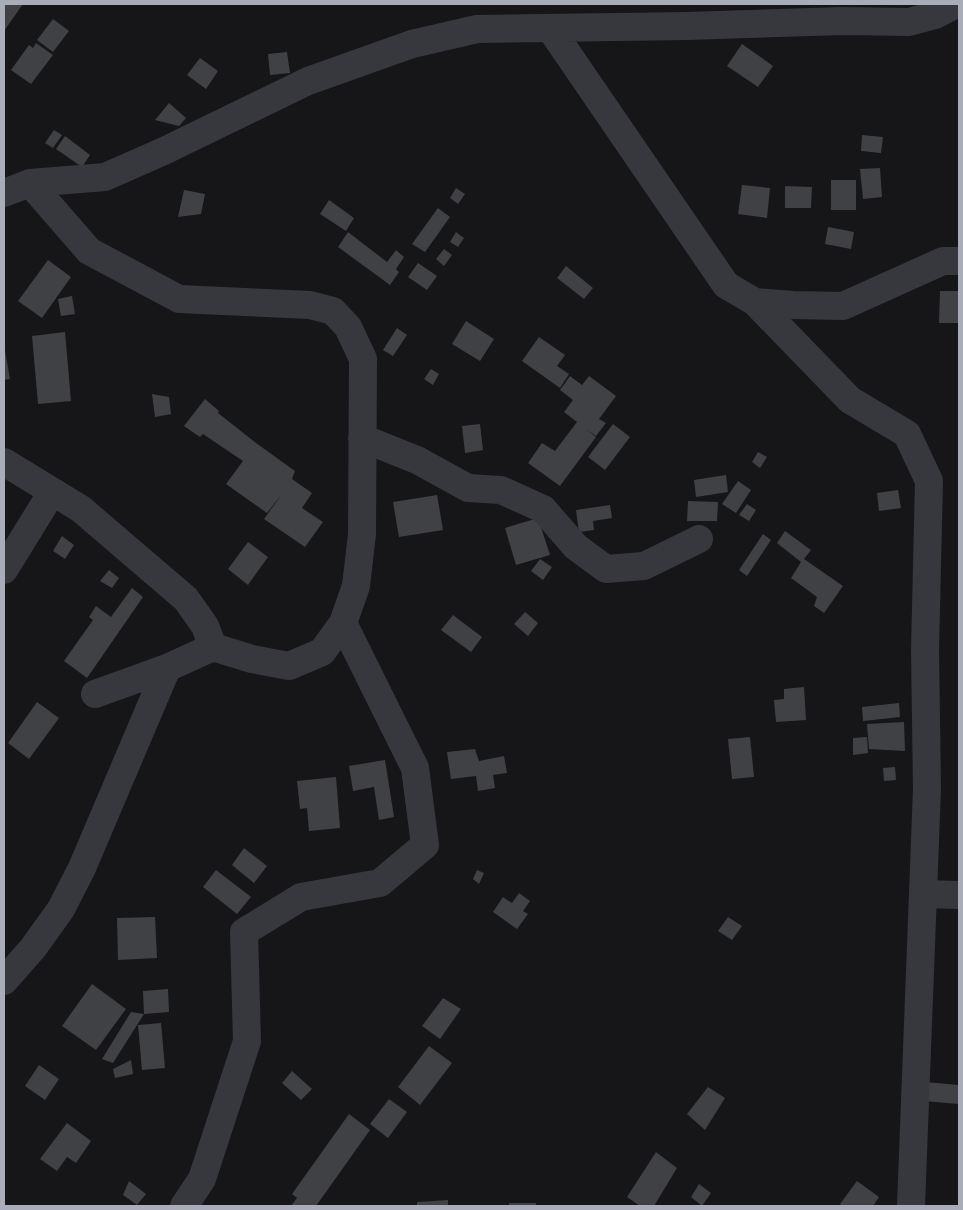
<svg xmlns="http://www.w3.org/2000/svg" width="963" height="1210" font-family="Jost,sans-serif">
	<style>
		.building { fill: #404145 }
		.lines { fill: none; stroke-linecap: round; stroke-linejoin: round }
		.minor { stroke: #37383d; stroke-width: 28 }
	</style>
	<rect width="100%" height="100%" fill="#161618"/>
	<path class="building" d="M4 4H23L4 31Z
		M53 19 69 31 53 52 37 40Z
		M36 43 53 55 31 84 11 70 29 45 33 48Z
		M742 44 773 66 758 87 727 66Z
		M287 52 290 73 270 75 268 54Z
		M200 58 218 71 206 89 187 75Z
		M169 103 186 118 179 126 155 120Z
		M54 130 62 135 53 148 45 143Z
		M862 135 883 137 881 153 861 151Z
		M65 136 90 155 82 167 56 149Z
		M880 168 882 197 863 199 860 169Z
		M831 180H856V210H831Z
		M742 185 770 188 767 218 738 214Z
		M785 186 812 187 811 208H785Z
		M456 188 465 194 458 204 450 198Z
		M184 190 205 194 201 214 178 217Z
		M329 200 354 218 346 231 320 214Z
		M438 208 450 217 425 252 412 244Z
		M828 227 854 232 851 249 825 244Z
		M348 232 387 262 396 250 404 257 396 269 399 272 390 285 338 247Z
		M456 232 464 238 458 247 450 242Z
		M444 249 452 255 444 266 436 259Z
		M48 260 71 277 42 318 18 301Z
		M418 263 437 276 427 290 408 277Z
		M566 266 593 288 584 299 557 278Z
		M940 291H959V323H939Z
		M72 296 75 314 61 316 58 299Z
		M466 321 494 339 480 361 452 344Z
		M397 328 407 335 393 356 383 350Z
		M65 332 71 401 38 404 32 336Z
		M539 337 565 355 557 366 569 374 560 388 522 361Z
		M4 345 10 379 4 380Z
		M431 369 439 374 433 385 424 379Z
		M570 376 582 385 589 376 616 396 599 419 606 423 596 436 586 429 596 437 560 486 528 463 542 443 555 451 577 422 564 412 573 400 560 390Z
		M152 394 169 397 171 414 155 417Z
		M205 399 219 411 218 413 256 443 295 471 292 479 312 493 302 508 323 522 305 547 264 519 282 494 267 513 226 484 243 461 203 434 200 437 184 426Z
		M480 424 483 450 465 453 462 426Z
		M613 424 630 437 605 470 588 457Z
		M758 452 767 457 760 468 752 462Z
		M726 475 728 492 696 497 694 480Z
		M738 481 751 490 736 513 722 504Z
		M898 490 901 508 879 511 877 493Z
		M437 495 443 530 399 537 393 502Z
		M688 501 718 502 717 521H687Z
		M747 504 756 510 749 521 739 515Z
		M610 505 612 518 593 521 594 530 579 532 576 510Z
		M538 518 550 555 516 565 505 528Z
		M785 531 811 550 804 559 843 586 824 613 814 606 817 597 791 578 801 562 777 543Z
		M763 534 771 540 747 576 739 570Z
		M62 536 74 545 65 559 53 551Z
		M248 542 268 557 248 585 228 569Z
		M540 559 552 567 543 580 531 571Z
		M109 570 119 578 112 588 100 581Z
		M132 588 143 597 87 678 64 661 93 620 89 617 96 606 111 617Z
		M525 612 538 623 528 636 514 624Z
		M453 615 482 637 471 652 441 630Z
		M804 687 806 720 776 722 774 700 784 699V689Z
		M37 702 59 718 29 759 8 743Z
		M899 703 900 717 863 721 862 707Z
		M904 722 905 751 869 749 867 724Z
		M750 737 754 777 732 779 728 739Z
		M867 737 868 753 853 755V738Z
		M475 749 479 761 504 756 507 773 493 775 495 788 478 791 476 776 451 779 447 752Z
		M385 760 394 817 379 820 374 787 353 791 349 766Z
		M895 767 896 780 884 781 883 768Z
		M336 777 340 828 309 831 307 808 300 809 297 781Z
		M244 848 267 866 254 883 232 865Z
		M216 870 251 897 237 914 203 887Z
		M477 870 484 873 479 884 473 879Z
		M519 893 530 901 523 911 528 914 517 929 493 912 503 897 512 903Z
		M155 917 157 958 118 960 117 918Z
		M728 917 742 926 732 940 718 931Z
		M92 984 126 1009 96 1050 62 1026Z
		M168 989 169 1012 144 1014 113 1063 102 1059 131 1012 144 1014 143 991Z
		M443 998 461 1009 440 1039 422 1026Z
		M161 1023 165 1068 142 1070 138 1025Z
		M429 1046 452 1063 420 1105 398 1087Z
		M131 1060 133 1074 115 1078 113 1069Z
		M39 1065 59 1079 45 1100 25 1086Z
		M292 1071 312 1089 301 1100 282 1083Z
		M925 1082 959 1085V1104L923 1101Z
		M708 1087 725 1098 705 1130 687 1114Z
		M389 1099 407 1112 388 1138 370 1124Z
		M349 1114 370 1130 316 1206H291L297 1198 292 1194Z
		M67 1123 91 1141 76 1163 67 1157 57 1171 40 1159Z
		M656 1152 677 1168 654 1206H640L627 1197Z
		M129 1181 146 1194 137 1205 123 1195Z
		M857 1181 879 1197 873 1206H843L840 1204Z
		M699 1184 711 1193 702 1206 691 1197Z
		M448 1200V1206H417V1202Z
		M509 1203H536V1206H509Z"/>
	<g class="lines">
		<path class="minor" d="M550 28 726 285 755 302 793 305 843 306 943 261H959
			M30 183 89 251 179 299 310 305 333 311 348 327 363 359 362 534 356 586 343 623 322 652 289 666 252 659 213 647 167 668 95 694
			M4 193 30 183 105 177 164 151 308 81 412 44 477 29 688 26 842 21 909 22 935 15 956 4
			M755 302 850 400 907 434 929 481 925 650 927 789 911 1206
			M362 438 417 460 468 488 501 490 543 509 576 547 606 569 644 566 699 539
			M4 462 81 509 186 599 205 626 213 647
			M4 570 52 492
			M923 894 959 895
			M4 981 33 948 61 909 82 868 167 668
			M184 1206 202 1179 247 1041 244 932 301 897 380 883 425 845 415 768 343 623"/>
	</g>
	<rect width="963" height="1210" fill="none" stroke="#a8adb8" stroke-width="10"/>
</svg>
